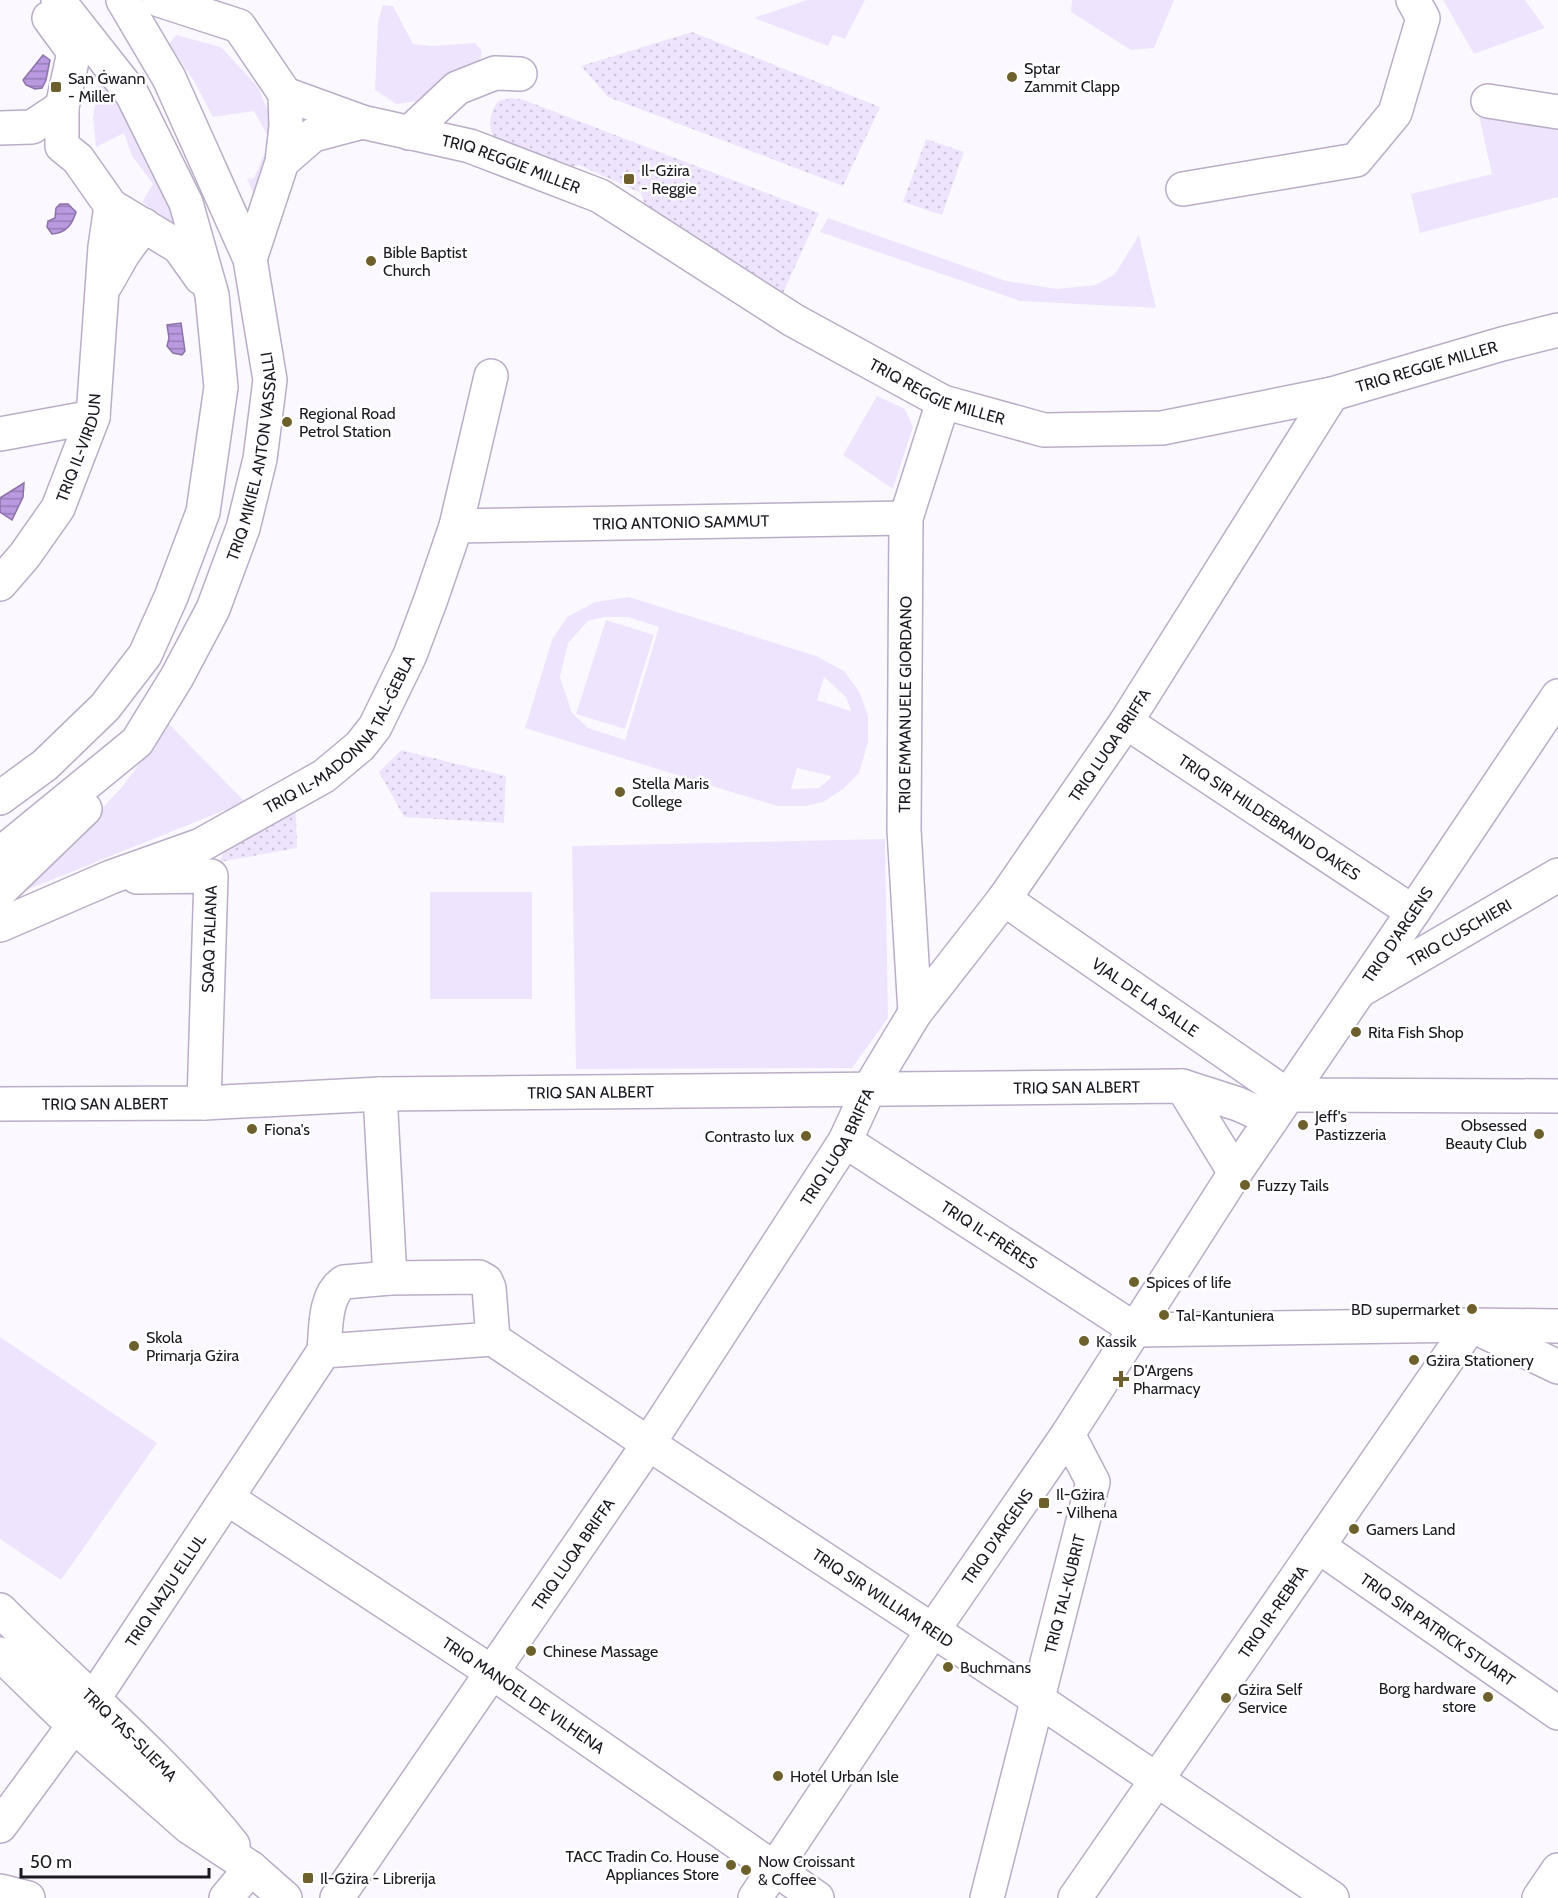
<svg xmlns="http://www.w3.org/2000/svg" width="1558" height="1898" font-family="Cabin,sans-serif">
	<style>
		.green { fill: #efe4fe; fill-rule: evenodd }
		.park { fill: url(#park-dots) }
		.water { fill: url(#water-rules); stroke: #8b72a7; stroke-width: 1.5 }
		.lines { fill: none; stroke-linecap: round; stroke-linejoin: round }
		.minor-casing { stroke: #b9adc7; stroke-width: 36 }
		.major-casing { stroke: #b9adc7; stroke-width: 36 }
		.highway-casing { stroke: #b9adc7; stroke-width: 36 }
		.minor { stroke: #fff; stroke-width: 33 }
		.major { stroke: #fff; stroke-width: 33 }
		.highway { stroke: #fff; stroke-width: 33 }
		.poi-dot { fill: #6d602d; stroke: #fff; stroke-width: 2 }
		.labels { text-anchor: middle; stroke-width: 5; stroke-linejoin: round; paint-order: stroke }
		.poi-label { font-size: 16px; fill: #1c1821; stroke: #fff; text-anchor: start }
		.street-label { font-size: 16px; fill: #1c1821; stroke: #fff }
	</style>
	<defs>
		<pattern id="park-dots" width="8" height="8" patternUnits="userSpaceOnUse" patternTransform="scale(1.5)"><rect width="8" height="8" fill="#efe4fe"/><path d="M2 2h.1M6 6h.1" fill="none" stroke="#ccc3d9" stroke-width="1.8" stroke-linecap="round"/></pattern>
		<pattern id="water-rules" width="6" height="5" patternUnits="userSpaceOnUse" patternTransform="scale(1.5)"><rect width="6" height="5" fill="#ba99e0"/><path d="M0 2.5h6" fill="none" stroke="#967cb5"/></pattern>
	</defs>
	<rect width="100%" height="100%" fill="#fbf9ff"/>
	<path class="green" d="M807 0H865L845 39 833 35 828 46 754 18Z
		M1072 0H1174L1154 48 1131 50 1071 12Z
		M1443 0H1525L1545 28 1474 54Z
		M383 5 393 6 413 44 431 46 475 43 482 51 479 69 440 85 418 101 396 104 375 90 378 21Z
		M176 35 221 47 258 87 268 111 276 155 256 199 247 179 254 178 270 140 254 111 213 117 194 81 169 44Z
		M103 73 167 188 176 226 161 223 164 217 142 202 153 184 132 156 124 133 96 147 93 117 101 74Z
		M1477 107 1558 124V197L1420 233 1411 194 1492 174Z
		M828 218 1006 281 1057 289 1095 285 1115 274 1139 235 1156 308 1020 301 820 232Z
		M877 396 905 409 913 427 893 489 843 455Z
		M629 597 816 656 844 671 860 693 868 716V742L859 773 843 789 823 802 806 806H777L525 728 552 640 567 617 595 602ZM604 617H628L659 627 625 740 588 728 572 713 560 677 568 643 588 621ZM824 677 846 697 851 711 817 700ZM797 768 831 776V778L819 788 791 789Z
		M606 620 654 635 625 729 576 714Z
		M169 724 245 802 9 897 65 848 122 787Z
		M885 839 888 1018 852 1068 576 1069 572 846Z
		M430 892H532V999H430Z
		M0 1337 157 1443 61 1580 0 1539Z"/>
	<path class="park" d="M692 32 880 107 843 186 608 97 581 66Z
		M512 98 524 100 819 213 780 300 647 212 641 193 579 165 559 170 496 144C488 127 488 117 498 101Z
		M926 139 964 152 942 215 903 202Z
		M401 750 506 776 504 823 404 817 379 772Z
		M296 813 297 848 220 862 226 844Z"/>
	<path class="water" d="M43 55 50 60 46 80 42 88 35 89 26 85 23 80Z
		M60 204H68L76 212C72 225 66 233 52 234L47 227 48 221 55 218 56 208Z
		M181 323 185 351 182 355 173 353 167 346 169 338 167 325Z
		M24 483 23 497 12 520 0 512V498Z"/>
	<g class="lines">
		<defs>
			<g id="minor">
				<path id="s1" d="M285 94 362 122 470 146 600 196 793 320 943 402 1044 430 1162 428 1332 394 1502 344 1558 330"/>
				<path d="M1488 101 1558 112"/>
				<path d="M0 128 32 127 62 107"/>
				<path d="M409 133 457 88 495 73 520 74"/>
				<path d="M282 162 313 135 362 122"/>
				<path d="M1183 189 1356 160 1395 113 1423 18 1413 0"/>
				<path d="M106 284 123 254 144 225"/>
				<path d="M0 434 93 417"/>
				<path id="s2" d="M456 526 906 518"/>
				<path id="s3" d="M0 584 25 555 58 508 93 417 105 247 111 206"/>
				<path id="s4" d="M1126 722 1413 912"/>
				<path d="M137 877 211 876 204 1103"/>
				<path id="s5" d="M1004 899 1287 1095 1558 1096"/>
				<path id="s6" d="M0 925 111 877 201 845 324 776 360 746 375 727 410 655 431 599 456 526 491 376"/>
				<path id="s7" d="M1361 990 1558 875"/>
				<path id="s8" d="M915 1013 904 830 906 518 943 402"/>
				<path d="M1182 1086 1235 1173"/>
				<path d="M380 1094 390 1278"/>
				<path id="s9" d="M0 1104 204 1103 380 1094 1182 1086 1238 1104 1272 1119"/>
				<path id="s10" d="M845 1141 1136 1330 1471 1325 1558 1326"/>
				<path d="M1481 1330 1558 1367"/>
				<path id="s11" d="M493 1339 649 1444 1037 1699 1332 1898"/>
				<path id="s12" d="M227 1498 493 1673 817 1898"/>
				<path id="s13" d="M1318 1546 1558 1713"/>
				<path id="s14" d="M0 1826 94 1698 324 1351C326 1329 324 1295 344 1282L390 1278 479 1277 486 1281 489 1288 493 1339 324 1351"/>
				<path d="M0 1891 28 1898"/>
				<path d="M226 1898 251 1868"/>
				<path id="s15" d="M337 1898 643 1452 845 1141 869 1089 915 1013 1004 899 1126 722 1332 394"/>
				<path id="s16" d="M987 1898 1093 1482 1068 1434"/>
				<path id="s17" d="M1075 1898 1471 1325"/>
				<path d="M1539 1898 1558 1870"/>
			</g>
			<g id="major">
				<path id="s18" d="M0 1610C78 1688 164 1758 233 1845"/>
				<path d="M0 1654 73 1725 189 1827 251 1868 285 1898"/>
				<path id="s19" d="M755 1898 933 1630 1068 1434 1235 1173 1413 912 1558 696"/>
			</g>
			<g id="highway">
				<path d="M159 0 239 26 285 94 286 126 282 162 250 259"/>
				<path d="M49 18 74 52 62 107V146L78 159 111 206 179 247 201 278"/>
				<path d="M0 798 45 765 105 707 145 655 171 597 203 512 221 387 212 295 186 203 132 94 58 0"/>
				<path id="s20" d="M0 854 137 742 177 677 213 609 243 528 260 459 270 380 250 259 169 78 123 0"/>
				<path d="M0 891 85 809"/>
			</g>
		</defs>
		<use href="#minor" class="minor-casing"/>
		<use href="#major" class="major-casing"/>
		<use href="#highway" class="highway-casing"/>
		<use href="#minor" class="minor"/>
		<use href="#major" class="major"/>
		<use href="#highway" class="highway"/>
	</g>
	<g class="poi-dot">
		<circle cx="1012" cy="77" r="6"/>
		<rect x="50" y="81" width="12" height="12" rx="3"/>
		<rect x="623" y="173" width="12" height="12" rx="3"/>
		<circle cx="371" cy="261" r="6"/>
		<circle cx="287" cy="422" r="6"/>
		<circle cx="620" cy="792" r="6"/>
		<circle cx="1356" cy="1032" r="6"/>
		<circle cx="1303" cy="1125" r="6"/>
		<circle cx="252" cy="1129" r="6"/>
		<circle cx="1539" cy="1134" r="6"/>
		<circle cx="806" cy="1136" r="6"/>
		<circle cx="1245" cy="1185" r="6"/>
		<circle cx="1134" cy="1282" r="6"/>
		<circle cx="1472" cy="1309" r="6"/>
		<circle cx="1164" cy="1315" r="6"/>
		<circle cx="1084" cy="1341" r="6"/>
		<circle cx="134" cy="1346" r="6"/>
		<circle cx="1414" cy="1360" r="6"/>
		<path d="M1118 1370h6v6h6v6h-6v6h-6v-6h-6v-6h6z"/>
		<rect x="1038" y="1497" width="12" height="12" rx="3"/>
		<circle cx="1354" cy="1529" r="6"/>
		<circle cx="531" cy="1651" r="6"/>
		<circle cx="948" cy="1667" r="6"/>
		<circle cx="1488" cy="1697" r="6"/>
		<circle cx="1226" cy="1698" r="6"/>
		<circle cx="778" cy="1776" r="6"/>
		<circle cx="731" cy="1865" r="6"/>
		<circle cx="746" cy="1870" r="6"/>
		<rect x="302" y="1872" width="12" height="12" rx="3"/>
	</g>
	<g class="labels">
		<g class="poi-label">
			<text x="1024" y="74">Sptar<tspan x="1024" dy="18">Zammit Clapp</tspan></text>
			<text x="68" y="84">San Ġwann<tspan x="68" dy="18">- Miller</tspan></text>
			<text x="641" y="176">Il-Gżira<tspan x="641" dy="18">- Reggie</tspan></text>
			<text x="383" y="258">Bible Baptist<tspan x="383" dy="18">Church</tspan></text>
			<text x="299" y="419">Regional Road<tspan x="299" dy="18">Petrol Station</tspan></text>
			<text x="632" y="789">Stella Maris<tspan x="632" dy="18">College</tspan></text>
			<text x="1368" y="1038">Rita Fish Shop</text>
			<text x="1315" y="1122">Jeff's<tspan x="1315" dy="18">Pastizzeria</tspan></text>
			<text x="1527" y="1131" text-anchor="end">Obsessed<tspan x="1527" dy="18">Beauty Club</tspan></text>
			<text x="264" y="1135">Fiona's</text>
			<text x="794" y="1142" text-anchor="end">Contrasto lux</text>
			<text x="1257" y="1191">Fuzzy Tails</text>
			<text x="1146" y="1288">Spices of life</text>
			<text x="1460" y="1315" text-anchor="end">BD supermarket</text>
			<text x="1176" y="1321">Tal-Kantuniera</text>
			<text x="146" y="1343">Skola<tspan x="146" dy="18">Primarja Gżira</tspan></text>
			<text x="1096" y="1347">Kassik</text>
			<text x="1426" y="1366">Gżira Stationery</text>
			<text x="1133" y="1376">D'Argens<tspan x="1133" dy="18">Pharmacy</tspan></text>
			<text x="1056" y="1500">Il-Gżira<tspan x="1056" dy="18">- Vilhena</tspan></text>
			<text x="1366" y="1535">Gamers Land</text>
			<text x="543" y="1657">Chinese Massage</text>
			<text x="960" y="1673">Buchmans</text>
			<text x="1476" y="1694" text-anchor="end">Borg hardware<tspan x="1476" dy="18">store</tspan></text>
			<text x="1238" y="1695">Gżira Self<tspan x="1238" dy="18">Service</tspan></text>
			<text x="790" y="1782">Hotel Urban Isle</text>
			<text x="719" y="1862" text-anchor="end">TACC Tradin Co. House<tspan x="719" dy="18">Appliances Store</tspan></text>
			<text x="758" y="1867">Now Croissant<tspan x="758" dy="18">&amp; Coffee</tspan></text>
			<text x="320" y="1884">Il-Gżira - Librerija</text>
		</g>
		<g class="street-label">
			<text dy="6" stroke="none"><textPath href="#s1" startOffset="237">TRIQ REGGIE MILLER</textPath></text>
			<text dy="6" stroke="none"><textPath href="#s1" startOffset="1227">TRIQ REGGIE MILLER</textPath></text>
			<text dy="6" stroke="none"><textPath href="#s1" startOffset="723">TRIQ REGGIE MILLER</textPath></text>
			<text dy="6" stroke="none"><textPath href="#s3" startOffset="160">TRIQ IL-VIRDUN</textPath></text>
			<text dy="6" stroke="none"><textPath href="#s20" startOffset="489">TRIQ MIKIEL ANTON VASSALLI</textPath></text>
			<text dy="6" stroke="none"><textPath href="#s2" startOffset="225">TRIQ ANTONIO SAMMUT</textPath></text>
			<text dy="6" stroke="none"><textPath href="#s8" startOffset="309">TRIQ EMMANUELE GIORDANO</textPath></text>
			<text dy="6" stroke="none"><textPath href="#s6" startOffset="399">TRIQ IL-MADONNA TAL-ĠEBLA</textPath></text>
			<text dy="6" stroke="none"><textPath href="#s15" startOffset="1389">TRIQ LUQA BRIFFA</textPath></text>
			<text dy="6" stroke="none"><textPath href="#s4" startOffset="172">TRIQ SIR HILDEBRAND OAKES</textPath></text>
			<text dy="6" stroke="none"><textPath href="#s7" startOffset="114">TRIQ CUSCHIERI</textPath></text>
			<text dy="6" stroke="none"><textPath href="#s19" startOffset="1158">TRIQ D'ARGENS</textPath></text>
			<text transform="translate(209 939) rotate(-88)" y="6">SQAQ TALIANA</text>
			<text dy="6" stroke="none"><textPath href="#s5" startOffset="172">VJAL DE LA SALLE</textPath></text>
			<text dy="6" stroke="none"><textPath href="#s9" startOffset="1077">TRIQ SAN ALBERT</textPath></text>
			<text dy="6" stroke="none"><textPath href="#s9" startOffset="591">TRIQ SAN ALBERT</textPath></text>
			<text dy="6" stroke="none"><textPath href="#s9" startOffset="105">TRIQ SAN ALBERT</textPath></text>
			<text dy="6" stroke="none"><textPath href="#s15" startOffset="903">TRIQ LUQA BRIFFA</textPath></text>
			<text dy="6" stroke="none"><textPath href="#s10" startOffset="172">TRIQ IL-FRÈRES</textPath></text>
			<text dy="6" stroke="none"><textPath href="#s19" startOffset="435">TRIQ D'ARGENS</textPath></text>
			<text dy="6" stroke="none"><textPath href="#s15" startOffset="417">TRIQ LUQA BRIFFA</textPath></text>
			<text dy="6" stroke="none"><textPath href="#s14" startOffset="288">TRIQ NAZJU ELLUL</textPath></text>
			<text dy="6" stroke="none"><textPath href="#s16" startOffset="314">TRIQ TAL-KUBRIT</textPath></text>
			<text dy="6" stroke="none"><textPath href="#s11" startOffset="468">TRIQ SIR WILLIAM REID</textPath></text>
			<text dy="6" stroke="none"><textPath href="#s17" startOffset="348">TRIQ IR-REBĦA</textPath></text>
			<text dy="6" stroke="none"><textPath href="#s13" startOffset="146">TRIQ SIR PATRICK STUART</textPath></text>
			<text dy="6" stroke="none"><textPath href="#s12" startOffset="356">TRIQ MANOEL DE VILHENA</textPath></text>
			<text dy="6" stroke="none"><textPath href="#s18" startOffset="180">TRIQ TAS-SLIEMA</textPath></text>
		</g>
	</g>
	<path d="M21 1868v9h188v-9" fill="none" stroke="#1c1821" stroke-width="3"/>
	<text x="30" y="1868" font-size="18" fill="#1c1821" stroke="#ffffff" stroke-width="4.5" paint-order="stroke">50 m</text>
</svg>
